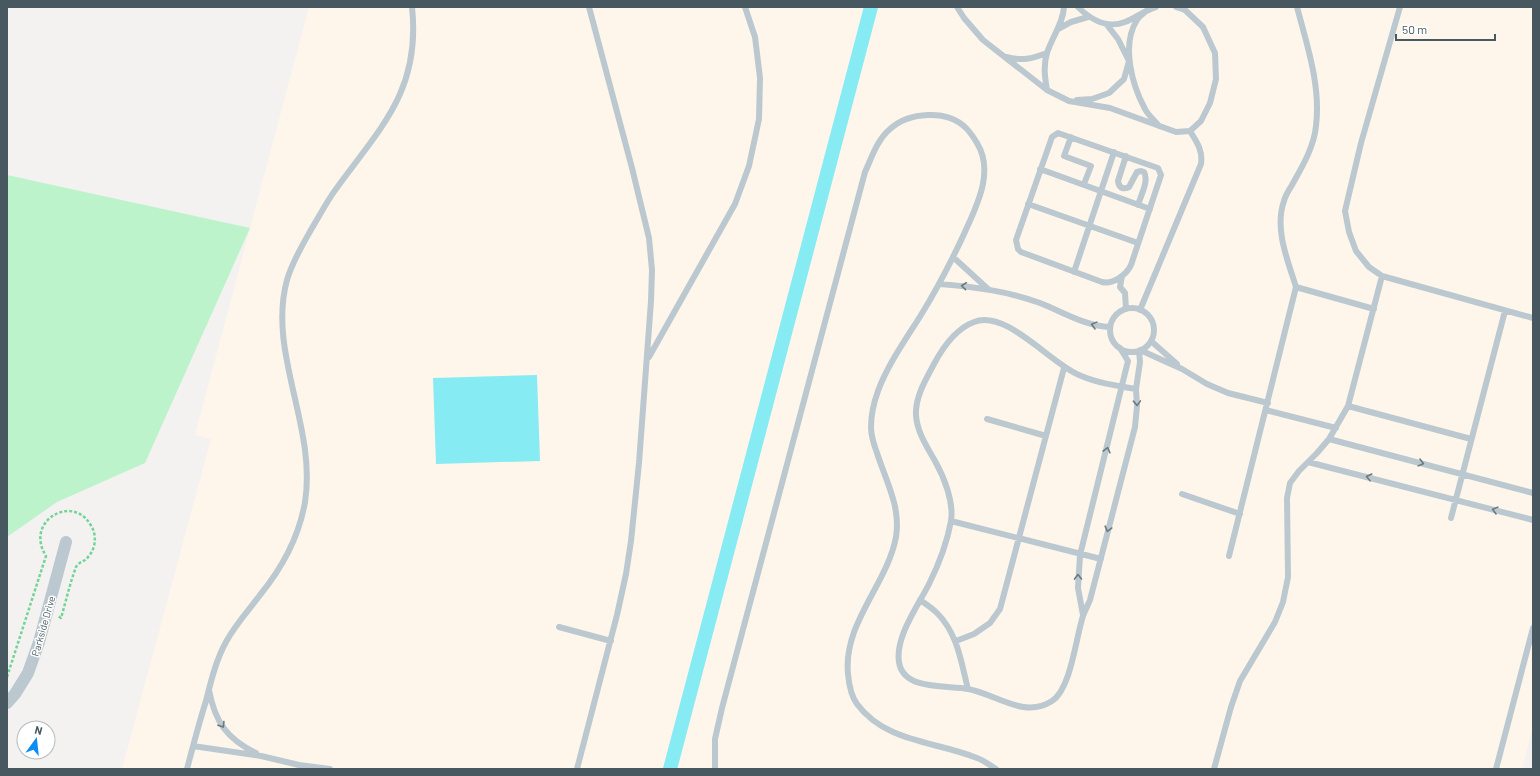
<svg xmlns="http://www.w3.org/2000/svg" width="1540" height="776" font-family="Barlow,sans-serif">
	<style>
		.commercial { fill: #fef6eb }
		.green { fill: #bdf3cb }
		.water { fill: #87ebf3 }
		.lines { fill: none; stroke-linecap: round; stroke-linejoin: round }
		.canal { stroke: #87ebf3; stroke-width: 14 }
		.path { stroke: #72d498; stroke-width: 2.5; stroke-dasharray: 3 2; stroke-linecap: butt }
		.lane { stroke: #bbc8cf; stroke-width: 6 }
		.street { stroke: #bbc8cf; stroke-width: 12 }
		.oneway { stroke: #6a7a81 }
		.labels { text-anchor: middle; stroke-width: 3; stroke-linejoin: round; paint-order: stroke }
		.street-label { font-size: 10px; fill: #475860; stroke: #fff }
	</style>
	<rect width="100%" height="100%" fill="#f4f1f1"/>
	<path class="commercial" d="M309 7H1533V726L1522 769H122L211 439 195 435Z"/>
	<path class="green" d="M7 175 250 228 145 463 57 502 7 537Z"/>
	<path class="water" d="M537 375 540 461 436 464 433 378Z"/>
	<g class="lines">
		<path class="canal" d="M670 769 871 7"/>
		<path class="path" d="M7 677 46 556C24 521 72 494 90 524 98 535 96 551 85 560 82 562 78 563 76 567 70 583 66 601 61 618L58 616"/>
		<path class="lane" d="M957 7 964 18 983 40 1047 90 1069 101 1110 108 1176 132 1190 131 1201 121 1210 103 1216 79 1215 53 1203 27 1185 10 1176 7
			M1078 7C1090 19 1107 29 1125 22 1136 18 1145 10 1156 7
			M1400 7 1361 143 1345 211 1349 232 1356 251 1369 267 1382 276 1533 318
			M1148 9C1145 13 1139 16 1137 20 1121 45 1132 85 1145 109 1148 115 1155 121 1159 126
			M1058 29 1071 22 1088 17
			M1006 57C1023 61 1031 59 1047 53
			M1047 90C1045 78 1043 66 1047 53 1052 37 1063 24 1064 7
			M1077 100 1092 99 1109 93 1124 79 1129 61 1118 39 1107 25
			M1058 133 1155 167 1158 168 1161 175 1131 265C1127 274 1113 285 1102 282L1021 252 1018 249 1016 240 1052 137Z
			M1071 137 1064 156 1091 166 1084 184
			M1126 156 1118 181C1119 188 1123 190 1129 187L1137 172 1141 171 1144 172C1149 181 1141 195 1138 205
			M1040 169 1150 209
			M1028 204 1138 243
			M953 257 988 289
			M1074 272 1114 152
			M1122 276 1120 287 1125 293 1126 309
			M940 284C975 287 1007 291 1040 303 1063 312 1085 326 1110 327
			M1296 287 1374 309
			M1110 330a22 22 0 1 1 44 0a22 22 0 1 1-44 0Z
			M1140 310 1201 164C1203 151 1197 142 1190 131
			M1151 341 1177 364
			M1140 350 1182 369 1207 384 1228 393 1268 403
			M649 357 735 204 749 166 759 119 760 78 755 37 745 7
			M1136 389C1117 386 1097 383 1079 375 1050 363 1006 309 974 322 955 329 943 347 934 364 926 379 915 397 916 415 917 432 927 447 935 461 944 477 954 502 951 521 947 543 939 564 929 584 918 606 895 637 899 662 903 691 947 685 968 689 996 694 1024 719 1052 701 1071 689 1076 637 1083 616 1085 610 1088 605 1090 600L1135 427 1137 406 1136 389 1140 362 1139 351
			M1348 406 1471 439
			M1266 410 1336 428
			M987 419 1046 436
			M1329 439 1533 493
			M1308 462 1533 520
			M1182 494 1240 514
			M1451 518 1505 311
			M951 521 1101 559
			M1229 556 1296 287C1288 261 1274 229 1284 201 1285 196 1289 190 1292 185 1302 167 1314 147 1316 126 1321 86 1307 45 1297 7
			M920 600C926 604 932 608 937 613 958 634 961 662 968 689
			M1083 615 1078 588 1080 555 1128 361 1120 348
			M559 627 611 641
			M956 641 974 634 990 623 1000 609 1064 368
			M209 690C215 722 227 739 256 753
			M193 746 261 756 299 765 330 769
			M187 769C193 746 199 723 206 701 211 681 216 660 226 642 235 625 249 610 260 595 282 568 299 537 305 502 317 427 267 352 287 280 292 262 303 244 312 228 320 215 327 201 336 189 381 127 421 90 412 7
			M577 769 617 615 626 574 631 541 639 463 651 301 652 270 649 238 632 168 589 7
			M715 769V739L722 708 865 172C872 157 877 140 890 129 909 112 947 109 966 128 970 132 974 138 977 143 995 172 976 207 964 234 951 262 937 289 921 315 906 339 888 364 878 391 874 402 871 415 871 427 871 435 874 445 877 453 886 481 901 507 896 537 887 585 843 623 848 674 849 685 851 696 857 704 886 743 936 741 977 758 983 760 990 765 996 769
			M1214 769 1231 707 1240 681 1275 622 1283 602 1288 577 1287 498 1290 483 1299 471 1317 453 1329 439 1348 406 1382 276
			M1496 769 1533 628"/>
		<path class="street" d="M7 703 15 694 28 673 39 642 66 542"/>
	</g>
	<defs><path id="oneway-chevron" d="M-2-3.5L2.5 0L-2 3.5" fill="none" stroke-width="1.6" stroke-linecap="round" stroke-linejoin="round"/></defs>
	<g class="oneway">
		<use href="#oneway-chevron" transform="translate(964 286) rotate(-174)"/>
		<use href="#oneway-chevron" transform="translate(1094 325) rotate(-165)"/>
		<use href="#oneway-chevron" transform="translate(1137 403) rotate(88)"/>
		<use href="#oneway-chevron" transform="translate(1107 450) rotate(-76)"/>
		<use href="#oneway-chevron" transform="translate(1421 463) rotate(15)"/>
		<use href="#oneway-chevron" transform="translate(1369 477) rotate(-166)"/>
		<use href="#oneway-chevron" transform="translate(1495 510) rotate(-165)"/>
		<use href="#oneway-chevron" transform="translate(1108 529) rotate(105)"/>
		<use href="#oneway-chevron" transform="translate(1078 577) rotate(-91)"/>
		<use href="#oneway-chevron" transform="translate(222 725) rotate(58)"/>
	</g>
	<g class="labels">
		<g class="street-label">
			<text transform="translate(43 626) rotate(-74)" y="4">Parkside Drive</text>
		</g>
	</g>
	<rect width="1540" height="776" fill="none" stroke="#475860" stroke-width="16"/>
	<g transform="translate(36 740) rotate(15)"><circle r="19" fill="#ffffff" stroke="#b5bcbf"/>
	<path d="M0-3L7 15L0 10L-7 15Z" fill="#0a8ef4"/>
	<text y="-6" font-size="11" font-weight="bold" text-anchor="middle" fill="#475860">N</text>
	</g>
	<path d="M1396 34v6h99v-6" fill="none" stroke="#475860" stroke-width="2"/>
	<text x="1402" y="34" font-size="12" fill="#475860" stroke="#ffffff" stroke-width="3" paint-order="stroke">50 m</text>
</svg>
